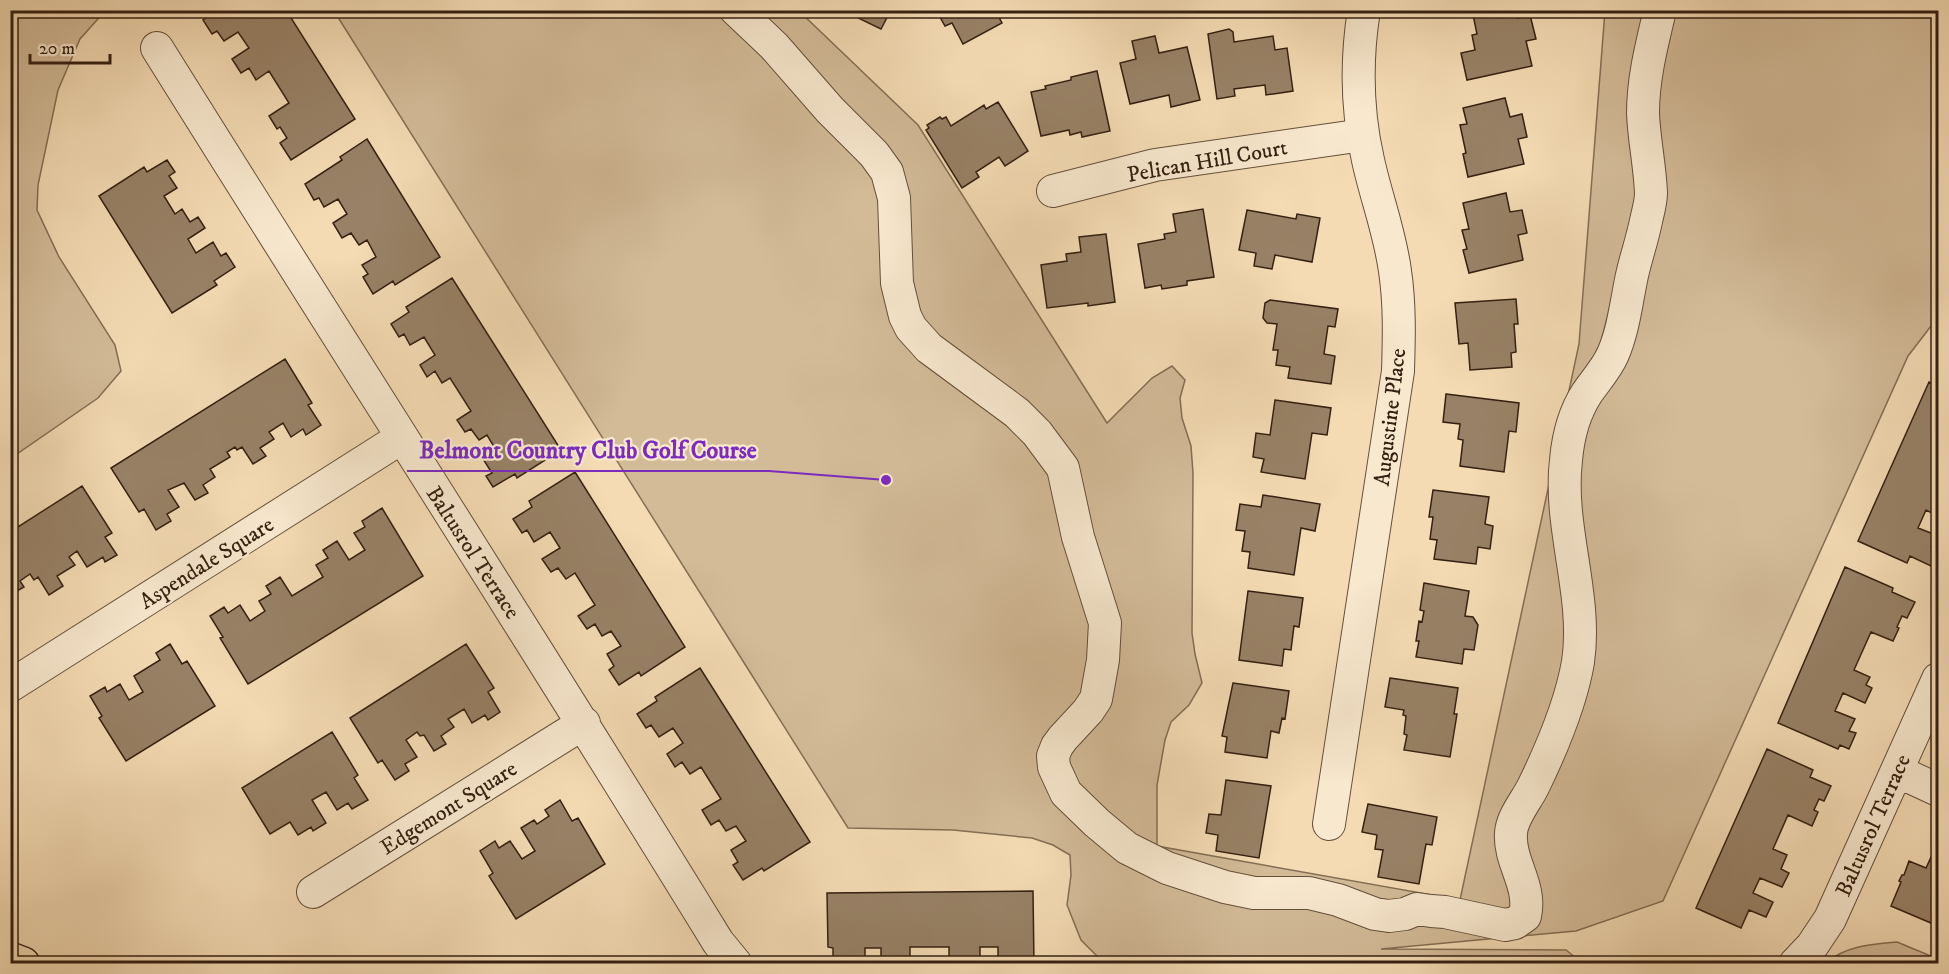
<svg xmlns="http://www.w3.org/2000/svg" width="1949" height="974" font-family="'IM FELL DW Pica',serif">
	<style>
		.green { fill: #d3bb98; stroke: #846e54; stroke-width: 1.5 }
		.building { fill: #988166; stroke: #342011; stroke-width: 1.5 }
		.lines { fill: none; stroke-linecap: round; stroke-linejoin: round }
		.minor-casing { stroke: #644f3a; stroke-width: 34 }
		.major-casing { stroke: #342011; stroke-width: 36 }
		.minor { stroke: #f8e8ce; stroke-width: 32 }
		.major { stroke: #f4dbb4; stroke-width: 33 }
		.labels { text-anchor: middle; stroke-width: 4.5; stroke-linejoin: round; paint-order: stroke }
		.street-label { font-size: 22px; fill: #342011; stroke: #f8e8ce }
		.leader { fill: none; stroke: #7b2cbf; stroke-width: 2 }
		.callout-dot { fill: #7b2cbf; stroke: #f8e8ce; stroke-width: 2 }
		.callout-label { font-size: 24px; text-anchor: middle; font-weight: bold; fill: #7b2cbf; stroke: #f8e8ce; stroke-width: 4.5; stroke-linejoin: round; paint-order: stroke }
	</style>
	<rect width="100%" height="100%" fill="#f4dbb4"/>
	<filter id="stains"><feTurbulence type="fractalNoise" baseFrequency=".00333" numOctaves="4"/><feColorMatrix values="0 0 0 0 .2 0 0 0 0 .09 0 0 0 0 .02 0 0 0 .5 -.17"/></filter>
	<radialGradient id="worn" r=".72"><stop offset=".6" stop-color="#630" stop-opacity="0"/><stop offset="1" stop-color="#630" stop-opacity=".3"/></radialGradient>
	<path class="green" d="M11 10 105 11 80 39 58 90 38 185 37 210 59 257 115 345 121 371 98 398 11 458Z
		M334 11H799L918 125 1107 423 1152 378 1172 366 1185 380 1180 398 1182 418 1191 446 1193 473 1192 633 1195 654 1202 683 1189 705 1171 722 1165 740 1157 785V846L1460 900 1579 344 1605 11H1938V317L1908 356 1663 901 1576 931 1381 949 1566 950 1577 959 1575 963H1119L1099 958 1081 940 1067 905 1071 875 1070 855 1053 845 1032 838 953 830 848 828Z
		M1897 942 1938 959V963H1827C1843 946 1874 944 1897 942Z"/>
	<path class="building" d="M217 10H286L355 119 291 160 280 143 287 138 280 127 277 129 269 116 289 103 269 71 256 80 249 68 241 73 232 59 249 48 238 32 224 41 217 31 212 34 203 20Z
		M853 10H891L881 29 856 17 858 13Z
		M936 10H995L1002 23 963 44 952 23 945 26Z
		M1472 10H1516L1517 18 1530 15 1536 39 1526 41 1532 66 1467 80 1461 53 1475 50 1472 35 1477 34Z
		M1229 29 1233 32 1234 42 1273 36 1275 50 1287 48 1293 91 1266 95 1265 85 1234 89 1235 96 1217 99 1208 34Z
		M1155 36 1159 53 1187 47 1200 100 1171 107 1169 95 1130 104 1120 63 1136 59 1132 41Z
		M1097 71 1110 131 1082 137 1081 132 1070 135 1069 130 1041 136 1031 92 1046 89 1045 86 1071 80V77Z
		M1505 98 1510 117 1522 114 1527 137 1518 139 1524 164 1468 177 1463 154 1466 153 1460 125 1467 124 1463 108Z
		M998 102 1028 151 1005 166 999 157 976 172 979 177 962 188 926 130 929 128 927 125 940 117 942 119 946 117 951 126 984 105 986 109Z
		M367 139 440 257 395 285 393 281 373 294 363 277 368 274 362 265 376 257 367 240 359 245 351 233 342 238 333 223 347 214 338 199 324 207 319 198 314 200 305 184 342 160 340 157Z
		M167 160 175 172 169 176 177 188 164 196 175 214 182 209 190 222 198 217 205 228 188 239 196 253 213 242 221 256 226 253 235 267 214 281 217 285 172 313 99 196 144 167 147 172Z
		M1506 193 1510 212 1522 210 1527 233 1518 235 1523 260 1469 273 1463 250 1467 249 1462 230 1469 229 1463 203Z
		M1203 209 1214 277 1187 281V285L1162 289 1161 285 1145 288 1138 244 1165 239 1164 234 1176 232 1173 214Z
		M1247 210 1296 219 1297 214 1320 218 1312 262 1275 255 1272 269 1254 266 1256 253 1239 250Z
		M1106 234 1115 302 1088 306V303L1047 308 1041 265 1067 261 1066 254 1081 252 1079 237Z
		M452 278 561 450 517 478 515 474 493 487 486 476 492 473 483 459 496 450 487 435 479 440 471 429 465 432 457 420 471 411 450 378 442 383 435 371 427 377 420 365 435 355 424 337 410 345 404 334 399 337 391 324 409 312 406 307Z
		M1516 299 1518 324H1514L1516 352 1511 353 1512 367 1470 370 1468 343 1459 344 1455 303Z
		M1270 300 1338 309 1335 327 1328 326 1324 354 1335 356 1331 384 1288 378 1290 367 1276 365 1278 350H1273L1277 324 1267 323 1263 318 1265 303Z
		M285 359 312 403 308 405 321 425 306 435 303 429 291 437 283 423 269 432 274 439 260 448 266 456 253 464 242 447 237 450 235 447 227 452 230 457 210 469 215 477 203 485 208 493 195 500 184 483 168 490 179 507 167 514 171 521 156 530 144 509 139 512 111 468Z
		M1929 382 1938 387V516L1926 510 1918 528 1936 535 1931 547 1938 550 1931 566 1910 556 1907 563 1858 541Z
		M1446 394 1519 403 1516 432 1509 431 1504 472 1460 466 1463 440 1458 439 1460 424 1443 422Z
		M1275 400 1331 408 1327 435 1312 433 1305 479 1261 472 1264 459 1253 457 1256 433 1270 435Z
		M575 472 685 647 641 676 639 672 619 685 609 670 614 666 607 654 621 646 611 631 602 636 595 624 587 629 578 616 595 605 575 573 566 579 558 568 551 572 542 559 560 548 550 532 534 542 527 530 522 533 513 519 532 507 529 501Z
		M82 486 112 533 105 537 117 555 105 562 103 557 87 567 77 551 69 557 75 565 57 576 63 586 49 595 38 577 34 580 30 574 20 581 24 587 10 595V532Z
		M1433 490 1489 497 1485 524 1493 526 1490 549 1478 547 1476 564 1434 559 1437 540 1430 539 1433 517H1429Z
		M1263 495 1320 504 1315 531 1301 528 1294 575 1248 568 1250 552 1242 551 1245 531 1236 530 1240 504 1261 507Z
		M382 508 423 576 248 684 220 638 223 637 210 616 224 607 228 613 240 605 250 621 265 611 259 601 271 594 266 586 280 577 292 596 323 577 316 565 328 558 323 550 337 541 349 560 365 550 354 533 365 527 362 521Z
		M1845 567 1893 588 1892 592 1915 602 1907 618 1902 616 1897 627 1899 628 1893 641 1871 632 1854 670 1870 677 1866 685 1872 688 1865 703 1843 693 1835 711 1855 719 1849 731 1856 733 1849 749 1840 745 1838 749 1778 723Z
		M1424 583 1469 591 1465 616 1473 617 1478 625 1474 650 1464 649 1462 664 1416 657 1419 641H1416L1419 621 1422 622 1424 611 1420 610Z
		M1248 591 1303 598 1299 627 1294 626 1291 650 1284 649 1282 666 1239 660Z
		M170 644 182 664 187 661 215 706 126 761 99 718 102 716 90 696 105 687 107 692 120 684 129 700 143 692 134 676 160 660 156 653Z
		M466 644 494 688 488 692 500 712 488 720 485 715 472 723 464 709 448 719 454 727 441 736 446 744 434 751 424 735 420 736 417 732 406 740 417 757 405 764 409 771 395 780 382 760 378 763 350 718Z
		M700 668 810 842 764 871 762 868 743 880 733 865 738 862 731 850 746 841 736 826 726 831 719 820 711 825 702 810 721 799 701 767 690 774 682 762 675 767 667 754 683 743 673 728 659 737 651 725 646 728 637 714 657 701 655 697Z
		M1390 678 1458 688 1454 714H1457L1450 757 1404 750 1407 735 1404 734 1406 716 1403 715 1404 710 1385 707Z
		M1233 683 1289 691 1285 719 1282 718 1279 733 1271 731 1267 758 1225 752 1227 737 1222 736Z
		M332 732 358 775 354 778 368 800 352 809 348 803 337 810 326 792 312 800 326 823 313 831 311 827 298 835 290 822 270 834 242 788Z
		M1767 749 1813 770 1810 777 1831 786 1824 801 1819 799 1814 810 1818 812 1812 826 1788 815 1773 849 1787 855 1781 869 1789 873 1782 887 1760 878 1753 893 1773 902 1766 917 1749 910 1741 928 1696 908Z
		M1226 780 1271 786 1259 858 1216 851 1218 835 1206 833 1209 814 1221 815Z
		M560 800 572 821 578 818 605 864 516 919 489 876 493 873 480 851 495 841 499 848 510 841 522 859 535 851 521 828 534 820 537 824 549 816 545 810Z
		M1368 804 1437 817 1432 845 1426 844 1419 884 1378 877 1383 850 1375 849 1377 835 1362 832Z
		M1932 855 1938 858V926L1891 906 1901 882 1899 881 1902 875H1904L1909 861 1926 868Z
		M1033 891 1034 964 998 963V947H980V957H965V964H949V947H910V958H897V964H881V948H865V964H833V948L828 947 827 893Z"/>
	<g class="lines">
		<defs>
			<path id="minor" d="M736 10 774 46 830 110 874 154 887 172 894 198 897 283 905 316 911 328 929 348 1017 413 1037 433 1063 468 1078 537 1105 623 1103 660 1096 699 1088 711 1063 738 1057 746 1053 756 1054 767 1066 793 1097 823 1127 848 1167 868 1225 887 1254 893H1309L1338 900 1375 914 1389 916 1405 914 1417 909 1431 911 1445 912 1505 925 1515 923 1525 916C1532 885 1509 863 1511 833 1512 817 1526 801 1533 787 1551 750 1571 703 1578 662 1588 596 1558 527 1566 460 1568 437 1574 413 1587 393 1596 380 1607 368 1613 354 1623 331 1626 305 1631 280 1635 260 1642 241 1646 221 1648 212 1651 202 1651 193 1650 166 1644 140 1643 113 1643 78 1652 44 1660 10
				M157 48C343 346 534 642 718 942L736 964
				M1053 191 1155 165 1363 135
				M10 686 401 438
				M1897 771 1938 790
				M1329 824 1398 371C1399 338 1400 305 1395 271 1390 233 1376 197 1368 160 1357 112 1356 60 1364 10
				M313 892 584 723
				M1795 964 1812 946 1830 919 1938 679"/>
			<path id="major" d="M10 959 23 964"/>
		</defs>
		<use href="#minor" class="minor-casing"/>
		<use href="#major" class="major-casing"/>
		<use href="#minor" class="minor"/>
		<use href="#major" class="major"/>
	</g>
	<g class="labels">
		<g class="street-label">
			<text transform="translate(1207 160) rotate(-10)" y="8">Pelican Hill Court</text>
			<text transform="translate(1389 417) rotate(-83)" y="8">Augustine Place</text>
			<text transform="translate(474 552) rotate(57)" y="8">Baltusrol Terrace</text>
			<text transform="translate(206 562) rotate(-32)" y="8">Aspendale Square</text>
			<text transform="translate(448 807) rotate(-32)" y="8">Edgemont Square</text>
			<text transform="translate(1872 825) rotate(-66)" y="8">Baltusrol Terrace</text>
		</g>
	</g>
	<path class="leader" d="M886 480L769 471H407"/>
	<circle class="callout-dot" cx="886" cy="480" r="6"/>
	<g class="callout-label">
		<text x="588" y="458">Belmont Country Club Golf Course</text>
	</g>
	<rect width="1949" height="974" fill="none" stroke="#f4dbb4" stroke-width="36"/>
	<rect x="12" y="12" width="1925" height="950" fill="none" stroke="#342011" stroke-width="3"/>
	<rect x="18" y="18" width="1913" height="938" fill="none" stroke="#342011" stroke-width="1.5"/>
	<path d="M30 54v9h80v-9" fill="none" stroke="#342011" stroke-width="3"/>
	<text x="39" y="54" font-size="18" fill="#342011" stroke="#f8e8ce" stroke-width="4.5" paint-order="stroke">20 m</text>
	<rect width="100%" height="100%" filter="url(#stains)"/>
	<rect width="100%" height="100%" fill="url(#worn)"/>
</svg>
